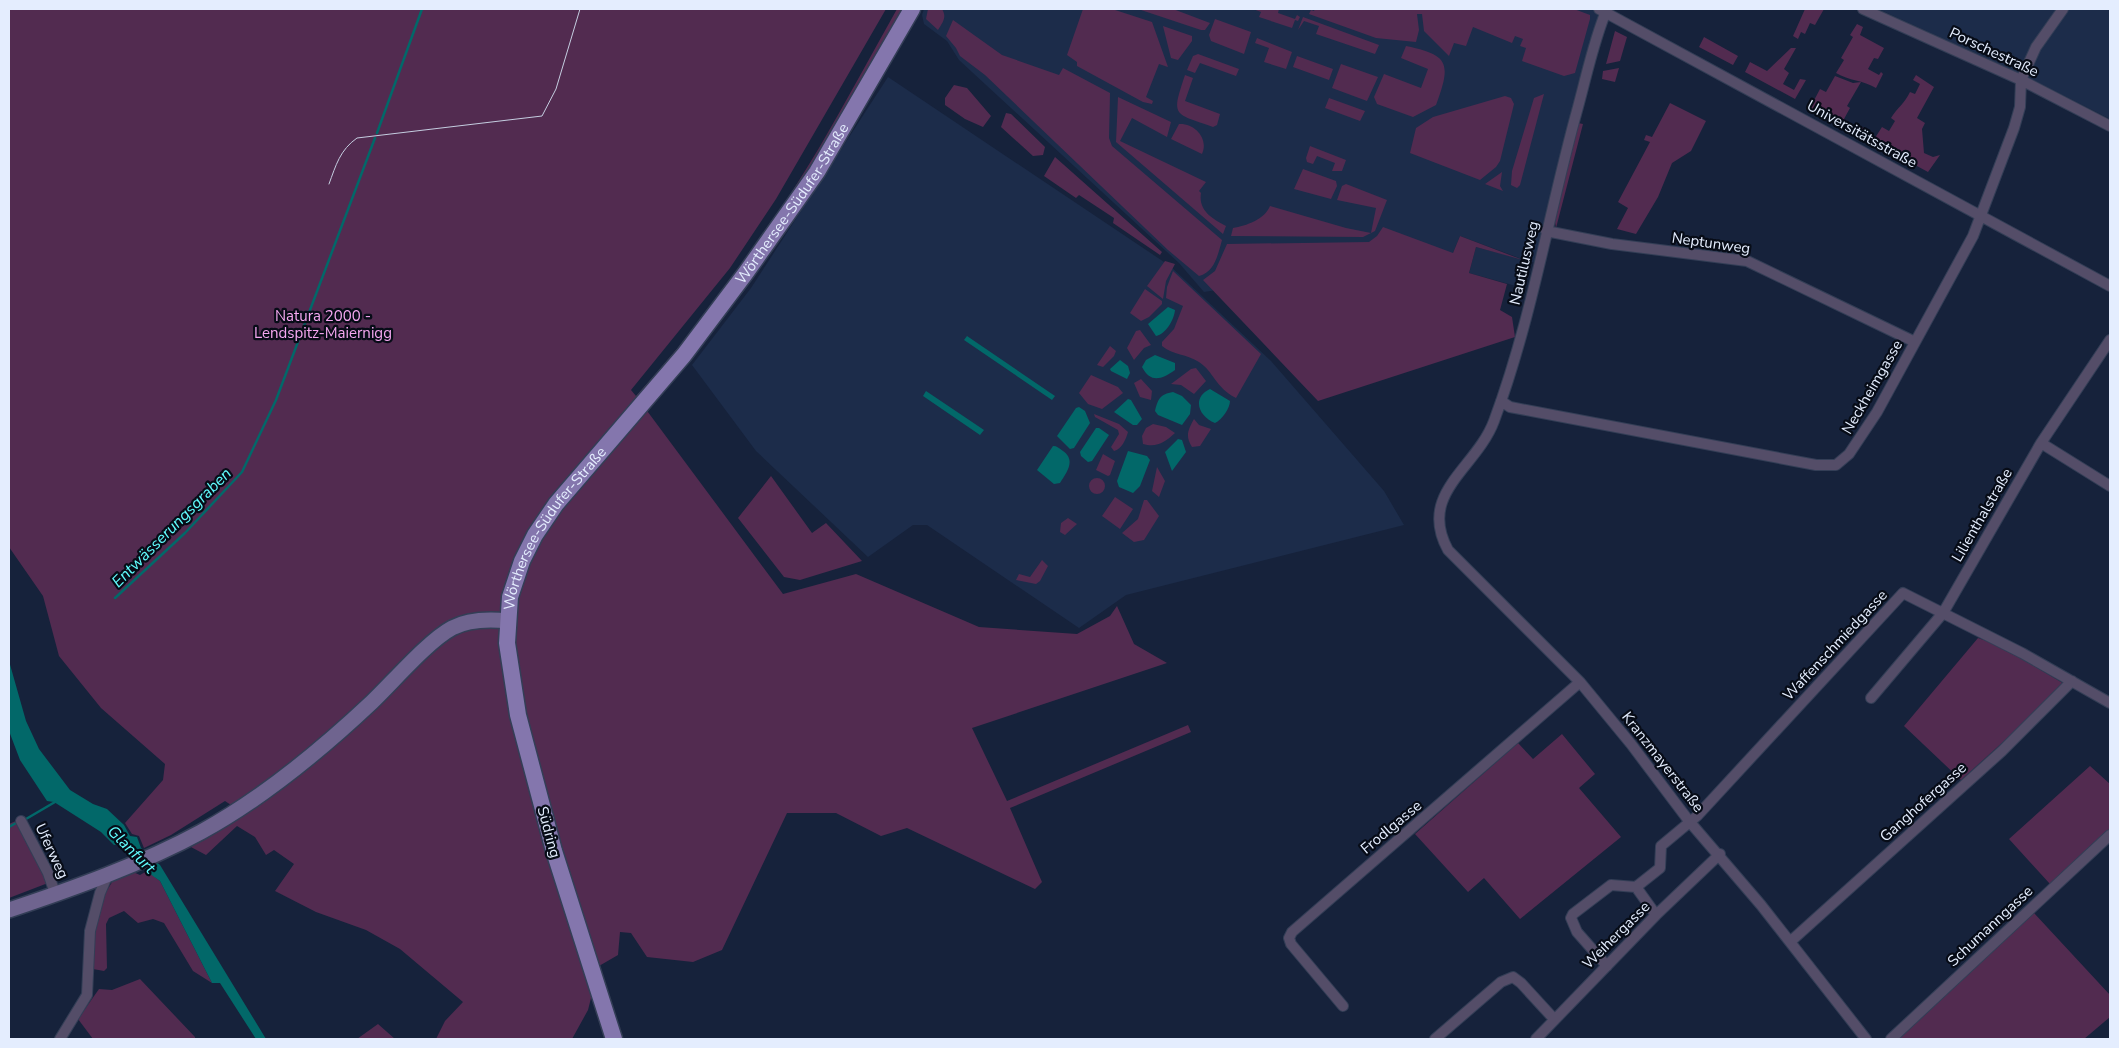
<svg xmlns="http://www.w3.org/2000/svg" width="2119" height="1048" font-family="'Nunito Sans',sans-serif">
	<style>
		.built { fill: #1c2c4a }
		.green { fill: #522b50 }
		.water { fill: #026869 }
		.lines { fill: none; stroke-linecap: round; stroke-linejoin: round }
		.stream { stroke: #026869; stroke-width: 2.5 }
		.street-casing { stroke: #333e56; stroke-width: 12 }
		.secondary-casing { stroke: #333e56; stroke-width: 18 }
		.primary-casing { stroke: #333e56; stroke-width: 19 }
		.street { stroke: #544d68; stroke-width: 10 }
		.secondary { stroke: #6f648f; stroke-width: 15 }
		.primary { stroke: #8476ad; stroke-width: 16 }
		.tram { stroke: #c5cee1; stroke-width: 1 }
		.labels { text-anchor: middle; stroke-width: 4.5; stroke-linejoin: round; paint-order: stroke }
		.street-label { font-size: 15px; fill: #e4edfe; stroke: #070c17 }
		.park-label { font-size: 15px; fill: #f6a8f1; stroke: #070c17 }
		.water-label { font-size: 16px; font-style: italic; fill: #61fdfe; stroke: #070c17 }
	</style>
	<rect width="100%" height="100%" fill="#16223b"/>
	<path class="built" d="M924 9H1599L1606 12 1539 264 1523 259 1516 286 1469 273 1476 247 1522 259 1460 236 1453 253 1204 292 1179 263 959 60 947 41 924 24 922 15Z
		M1878 9H2110V119L2019 73Z
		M888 77 1170 266 1271 361 1384 491 1404 525 1126 595 1079 628 927 525H913L868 557 756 451 692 365 751 288Z"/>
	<path class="green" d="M9 9H886L776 199 730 268 631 390 636 396C702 324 769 232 819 148 846 102 871 55 897 9H902L802 182 736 278 639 400 783 594 856 574 979 627 1077 634 1110 616 1117 606 1134 644 1167 663 972 728 1007 801 1188 725 1191 732 1010 808 1042 882 1035 889 907 828 881 836 836 813H787L722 950 693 962 647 957 631 933 620 932 618 955 599 966 588 1010 572 1039H436L445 1021 463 1002 400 949 366 930 316 912 275 891 294 864 274 850 266 855 255 837 237 826 206 855 189 846 243 813 225 801 171 835 144 848 139 836 132 834 125 823 163 780 165 764 101 708 59 656 43 596 9 547Z
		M928 9H942C947 17 943 22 938 30L926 19Z
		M1083 9H1112L1152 22 1168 67 1159 64 1146 97 1153 101 1152 104 1143 102 1077 66V62L1067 55Z
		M1138 9H1173L1210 23 1205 30H1201Z
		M1253 9H1279L1278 13 1295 19 1297 15 1300 17 1298 21 1295 20 1292 28 1259 17 1261 12Z
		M1315 9H1574L1590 15V19L1575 73 1564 76 1522 61 1526 48 1520 46 1523 39 1515 36 1512 43 1473 27 1466 46 1454 43 1449 56 1424 31 1422 14H1417L1419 30 1416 42 1376 38 1309 14 1311 10 1314 11Z
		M1805 9H1824L1815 25 1810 23 1805 34 1801 32 1798 39 1793 36Z
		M1303 17 1379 45 1375 54 1316 34 1319 26 1304 21 1298 30Z
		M1215 19 1251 32 1244 54 1211 41 1209 35Z
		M953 20 1002 55 1059 75 1063 68 1110 93 1109 138 1112 146 1222 240C1218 254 1215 272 1199 276L1168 250 985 75 960 56 956 48 946 36Z
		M1857 24 1863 27 1860 35 1884 48 1878 59 1874 58 1868 69 1879 75 1881 72 1883 74 1876 88C1863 80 1849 81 1836 73L1844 60 1841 58 1853 37 1850 35Z
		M1163 26 1192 36V41L1178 60 1171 58Z
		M1615 31 1627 37 1620 61 1606 64Z
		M1704 37 1738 56 1733 65 1699 47Z
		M1257 38 1292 52 1286 69 1264 62 1269 48 1255 43Z
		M1406 46C1450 55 1451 64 1436 105L1413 117 1377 104 1374 97 1384 74 1421 88 1428 69 1401 58Z
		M1791 48H1796L1784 69 1789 73 1783 84 1794 90 1800 79 1806 80 1795 99 1745 72 1750 62 1767 71Z
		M1198 54 1239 69 1236 76 1200 63 1195 73 1187 70 1193 56Z
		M1297 56 1333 69 1329 80 1293 67Z
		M1341 64 1378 77 1367 101 1332 88Z
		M1619 68 1615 82 1602 79 1603 71Z
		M1185 75 1193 78 1185 101 1220 114 1217 125 1213 127C1173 113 1171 117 1185 75Z
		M1916 75 1934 87 1917 118 1925 123 1922 129 1924 153 1933 157 1940 155 1928 172 1858 134 1862 127 1866 129 1865 132 1875 138 1882 127 1889 131 1895 121 1891 118C1897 108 1905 103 1910 92L1915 94 1920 84 1913 80Z
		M1835 76 1853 83 1861 82 1847 106 1850 108 1844 119 1855 126 1853 131 1810 108 1820 89 1826 92Z
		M954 85 967 88 991 116 983 127 965 119 945 105V98Z
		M1544 94 1520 185 1517 188 1511 185 1512 171 1534 98Z
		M1505 96 1511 98 1514 104 1500 161 1496 167 1480 180 1410 153 1416 128 1433 117Z
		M1118 97 1171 122 1167 137 1132 118 1120 141 1206 182 1199 191 1201 193C1198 211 1213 219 1226 226L1223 234 1116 142Z
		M1329 98 1365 111 1360 121 1325 108Z
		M1670 103 1706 121 1691 151 1672 163 1658 197 1636 234 1617 229 1628 208 1618 202 1650 142 1644 140 1646 135 1652 137Z
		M1006 113 1011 114 1045 147 1043 155 1033 156 1001 127Z
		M1578 123 1583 124 1556 228 1555 222Z
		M1179 124C1195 123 1209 139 1202 154L1171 139Z
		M1310 146 1346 160 1342 171H1332L1335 163 1317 156 1313 164 1307 162 1306 158Z
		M1055 157 1162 252 1160 255 1113 223 1114 218 1079 195 1076 198 1044 176Z
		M1303 169 1336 181 1337 186 1331 199 1294 189Z
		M1502 172 1500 186 1503 191 1485 184Z
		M1346 184 1387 200 1375 231 1363 237 1231 236 1233 228C1246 226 1265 219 1270 206L1346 228 1371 233 1376 208 1337 200 1342 186Z
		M1383 227 1453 253 1460 236 1523 260 1476 247 1469 273 1507 284 1500 310 1512 317 1515 337 1318 401 1203 280 1215 271 1227 244 1369 242 1377 236Z
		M1165 261 1175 264 1166 281 1163 299 1147 286Z
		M1173 271 1261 354 1236 398C1215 387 1214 372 1199 362 1187 354 1173 355 1162 346V342L1174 329 1183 306 1166 298 1167 287Z
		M1145 289 1162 301V304L1149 317 1141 321 1130 313Z
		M1140 330 1151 345 1144 348 1134 360 1127 348 1136 331Z
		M1110 346 1116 351 1114 356 1103 367 1097 365Z
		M1196 368 1206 381 1194 394 1181 385 1171 384 1191 369Z
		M1091 375 1118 387 1123 393 1102 409 1088 404 1079 393Z
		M1141 379 1152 391 1151 400 1140 397 1134 383Z
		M1094 414 1119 424 1128 432C1126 439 1122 449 1114 451L1111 447 1119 434 1118 430 1095 417Z
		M1194 419 1199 425 1211 429 1200 446 1192 447C1185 436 1188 430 1194 419Z
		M1153 424 1166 427 1175 433C1165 442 1157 448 1143 444L1142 436 1146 428Z
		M1103 454 1115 461 1110 475 1108 476 1096 470Z
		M1157 467 1165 481 1159 497 1152 491Z
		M771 476 812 533 826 523 862 561 800 580 784 577 738 518Z
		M1089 486a8 8 0 1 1 16 0a8 8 0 1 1-16 0Z
		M1115 497 1133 509 1120 529 1102 516Z
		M1144 500H1147L1159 516 1144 540 1134 542 1122 533 1138 519Z
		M1068 518 1077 524 1065 535 1060 532 1061 523Z
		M1042 560 1048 566 1040 581 1036 584 1016 580 1019 574 1030 577Z
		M1978 638 1999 645 2066 685 1961 780 1904 726Z
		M1562 734 1595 774 1579 788 1621 837 1520 919 1484 878 1468 892 1415 834 1518 743 1533 759Z
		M2090 766 2110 784V829L2050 884 2009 839Z
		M18 820 48 883 9 898V824Z
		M147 871 160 881 212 983 193 971 164 923 153 919 138 923 124 911 109 918 106 924 107 968 104 971 93 969V932L104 895 114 879 133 872 140 875Z
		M2034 913 2110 995V1017L2084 1039H1897Z
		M140 979 195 1037V1039H93L78 1019 99 989 112 990Z
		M378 1024 395 1039H357Z"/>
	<path class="water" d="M1168 307 1175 310C1174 320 1166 334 1156 336L1148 324Z
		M967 336 1055 396 1052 400 964 340Z
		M1155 355 1175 363V370C1162 379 1151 384 1142 367L1146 360Z
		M1120 360 1128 366 1130 373 1127 379 1111 371 1110 369Z
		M1210 389 1230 401C1230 408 1222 420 1215 423 1199 417 1191 398 1210 389Z
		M926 391 984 430 980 435 923 396Z
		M1173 392 1182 396 1191 405 1190 414 1182 425 1158 415 1155 411C1158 399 1160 394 1173 392Z
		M1128 399 1131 400 1142 419 1137 425H1133L1114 412Z
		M1079 407 1085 411 1090 423 1074 448 1070 449 1057 436 1076 408Z
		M1096 428H1099L1109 435 1092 461 1088 462 1081 456 1080 452Z
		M1178 439 1182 440 1186 452 1172 471 1165 452Z
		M1053 446C1057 446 1059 448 1063 451 1076 460 1067 472 1060 483L1054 484 1037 470Z
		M1128 451 1147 456 1150 460 1140 486 1133 493 1119 487 1117 481Z
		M9 661 26 721 39 749 70 790 93 804 107 809 124 825 130 836 137 837 141 848 160 865 266 1039H256L220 983H212L160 881C156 878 151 875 147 871 137 861 130 843 114 845L101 832 54 802 47 801 20 760 9 731Z"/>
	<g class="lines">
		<path class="stream" d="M377 133 422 9
			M115 598 185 533 242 472 276 400 375 138
			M26 819 55 802
			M9 827 16 823"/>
		<defs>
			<path id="street" d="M1599 9 2110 286
				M1607 9C1594 39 1587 74 1578 107 1549 211 1532 319 1494 421 1476 469 1417 493 1448 550L1580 682 1631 744 1689 821 1761 905 1866 1039
				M1863 9 2021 80 2110 126
				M1546 231 1612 244 1747 261 1915 342
				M1501 401 1510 407 1816 465H1836L1849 454 1877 412 1973 236 2014 128 2020 107 2021 80 2036 47 2063 9
				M2041 443 2110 486
				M1871 698 1943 613 2041 443 2110 340
				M21 821 48 873 55 893
				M1636 887 1656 915
				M1791 941 2002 751 2072 681
				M1607 966 1577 932 1571 918 1573 914 1611 885 1636 887 1660 868 1661 846 1697 816 1903 593 2022 653 2110 703
				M1343 1006 1291 944 1289 938 1292 932 1580 682
				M60 1039 87 995 90 931 100 893 109 872
				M1435 1039 1501 982 1513 977 1521 983 1554 1019
				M1536 1039 1656 915 1720 854
				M1891 1039 2110 835"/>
			<path id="secondary" d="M9 910C72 889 142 864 201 832 263 798 320 751 372 702 393 682 428 641 452 628 469 619 489 619 508 621"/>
			<g id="primary">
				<path id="s1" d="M614 1039 554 851 518 715 507 643 510 597 522 561 535 535 556 504 684 355 745 274 817 172 912 9"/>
			</g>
		</defs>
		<use href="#street" class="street-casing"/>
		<use href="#secondary" class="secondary-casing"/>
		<use href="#primary" class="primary-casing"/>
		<use href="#street" class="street"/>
		<use href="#secondary" class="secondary"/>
		<use href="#primary" class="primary"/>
		<path class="tram" d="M329 184C336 165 340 150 357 138L542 116 556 89 580 9"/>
	</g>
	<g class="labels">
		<g class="street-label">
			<text transform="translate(1994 52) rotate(25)" y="5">Porschestraße</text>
			<text transform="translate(1862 134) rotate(29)" y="5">Universitätsstraße</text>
			<text dy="5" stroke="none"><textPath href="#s1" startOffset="944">Wörthersee-Südufer-Straße</textPath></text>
			<text transform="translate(1711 243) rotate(8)" y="5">Neptunweg</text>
			<text transform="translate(1524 263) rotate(-77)" y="5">Nautilusweg</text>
			<text transform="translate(1872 387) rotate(-60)" y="5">Neckheimgasse</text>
			<text transform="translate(1982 515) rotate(-60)" y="5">Lilienthalstraße</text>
			<text dy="5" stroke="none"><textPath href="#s1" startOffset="539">Wörthersee-Südufer-Straße</textPath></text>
			<text transform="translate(1835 645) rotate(-47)" y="5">Waffenschmiedgasse</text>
			<text transform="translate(1663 762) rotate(52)" y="5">Kranzmayerstraße</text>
			<text transform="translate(1923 802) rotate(-42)" y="5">Ganghofergasse</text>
			<text transform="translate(1391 827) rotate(-40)" y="5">Frodlgasse</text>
			<text transform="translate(549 832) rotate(75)" y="5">Südring</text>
			<text transform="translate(52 851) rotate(65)" y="5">Uferweg</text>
			<text transform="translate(1990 926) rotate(-43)" y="5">Schumanngasse</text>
			<text transform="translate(1616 935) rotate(-45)" y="5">Weihergasse</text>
		</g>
		<g class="park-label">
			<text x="323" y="321">Natura 2000 -<tspan x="323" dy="17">Lendspitz-Maiernigg</tspan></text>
		</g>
		<g class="water-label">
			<text transform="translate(171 527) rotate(-45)" y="6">Entwässerungsgraben</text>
			<text transform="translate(132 849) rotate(45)" y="6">Glanfurt</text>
		</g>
	</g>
	<rect width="2119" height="1048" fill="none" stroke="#e4edfe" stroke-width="20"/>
</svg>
